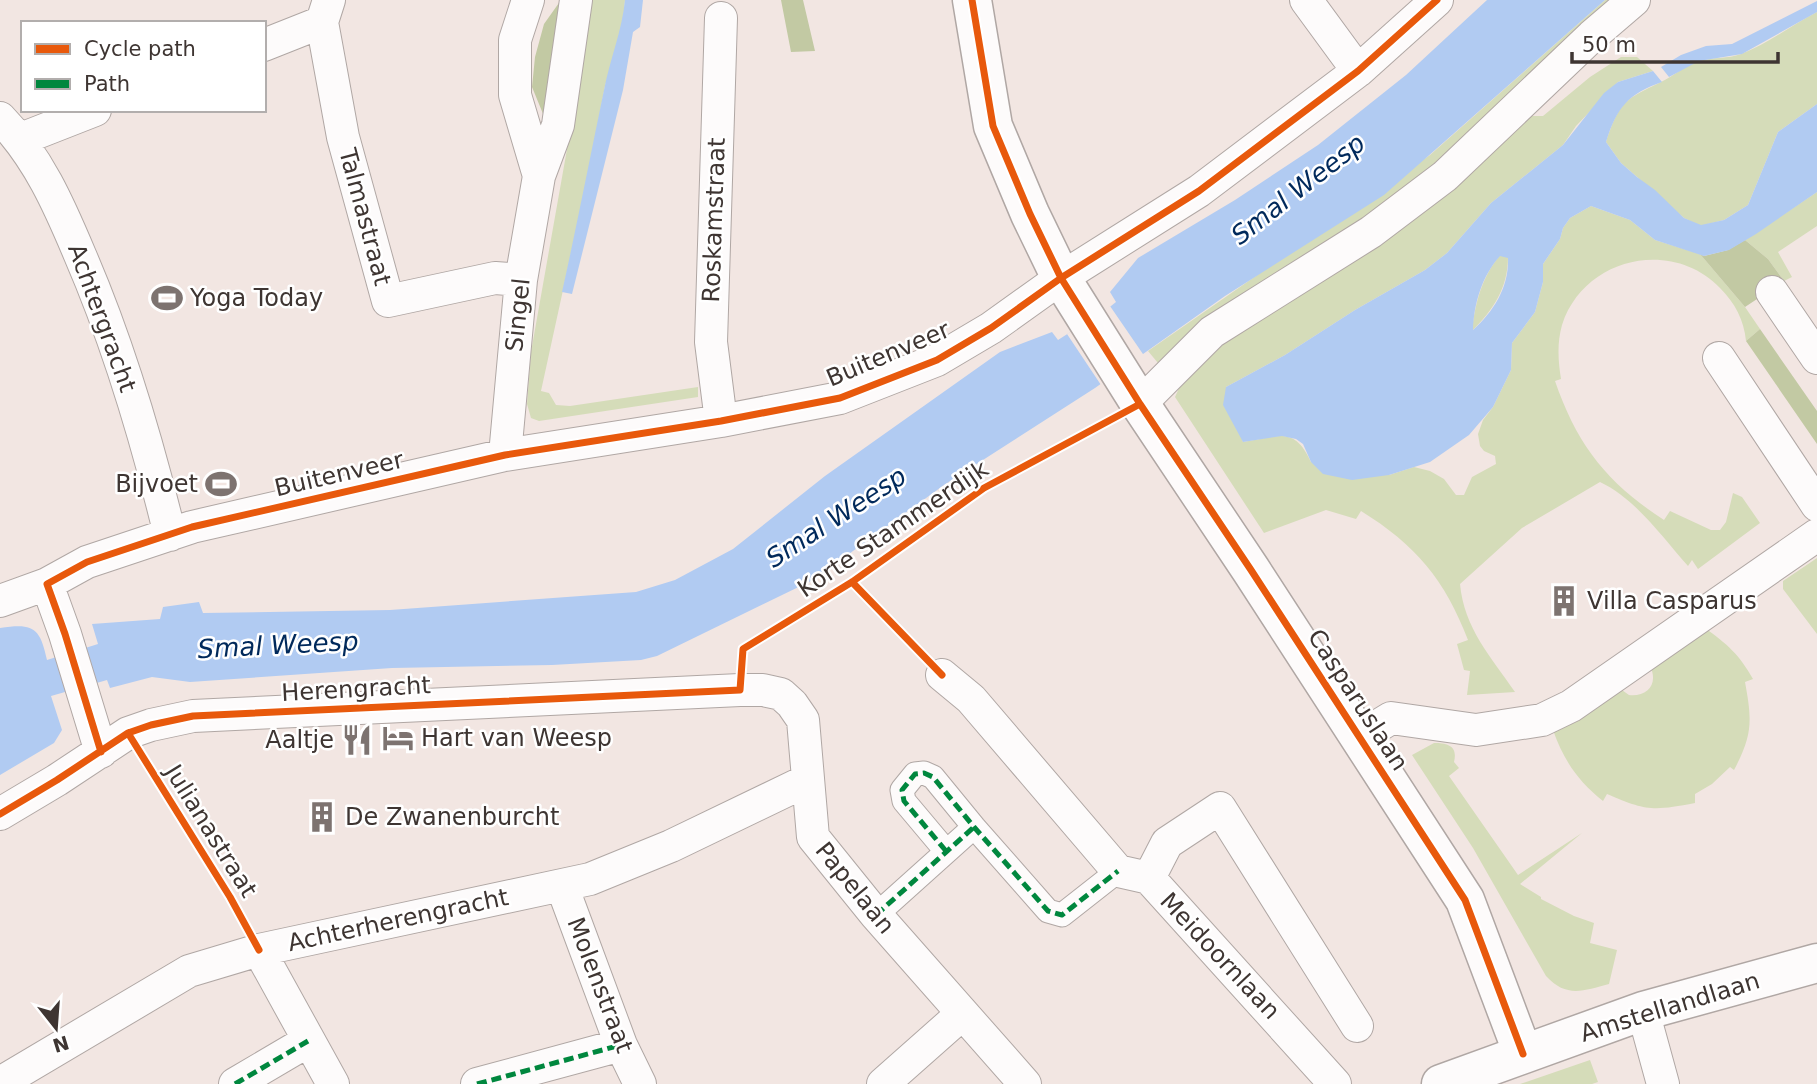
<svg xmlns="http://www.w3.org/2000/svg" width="1817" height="1084" font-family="'DejaVu Sans',sans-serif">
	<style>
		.green { fill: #d5dcb9 }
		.forest { fill: #c2c9a3 }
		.water { fill: #b1cbf2; fill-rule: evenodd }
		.pier { fill: #f2e6e2 }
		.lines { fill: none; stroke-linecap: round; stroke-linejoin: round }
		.pedestrian-casing { stroke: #b0a7a4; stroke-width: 25 }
		.minor-casing { stroke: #b0a7a4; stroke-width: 34 }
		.secondary-casing { stroke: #b0a7a4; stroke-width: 41 }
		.pedestrian { stroke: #fdfbfb; stroke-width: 23 }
		.minor { stroke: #fdfbfb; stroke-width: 32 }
		.secondary { stroke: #fdfbfb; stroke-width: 38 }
		.quiet { stroke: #00873e; stroke-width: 5; stroke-dasharray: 10 5; stroke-linecap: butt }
		.cycleway-casing { stroke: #fff; stroke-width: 11 }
		.cycleway { stroke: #e8590c; stroke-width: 7 }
		.labels { text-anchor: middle; stroke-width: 5; stroke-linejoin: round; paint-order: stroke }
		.street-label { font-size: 24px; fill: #3e3532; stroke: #fff }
		.poi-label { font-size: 24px; fill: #3e3532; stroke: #fff; text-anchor: start }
		.water-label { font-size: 26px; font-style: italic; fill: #00295b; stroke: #fff }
	</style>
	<rect width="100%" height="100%" fill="#f2e6e2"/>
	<path class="green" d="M589 0H625L623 23 605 86 587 180 541 391 549 393 556 405 570 406 698 387V397L539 421 531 418 527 404 531 352 572 121Z
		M1605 0H1623L1446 162 1163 369 1148 351 1430 155Z
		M1817 12V104L1778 132 1748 205 1724 220 1700 226 1684 218 1621 163 1606 142C1620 101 1624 100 1661 82 1674 76 1685 65 1699 61 1713 57 1728 59 1741 54 1767 44 1792 25 1817 12Z
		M1621 57H1637L1653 71 1618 82 1576 126 1563 145 1491 203 1447 253 1425 270 1355 310 1285 355 1226 387 1243 442C1278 437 1294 425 1311 462L1389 475 1414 467 1430 471 1444 479 1456 495H1464L1472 477 1496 464 1495 456 1484 451 1480 446 1478 434 1483 420 1493 407 1511 370 1512 343 1535 312 1543 282V264L1560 239 1563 228 1570 218 1591 206 1630 220 1655 240 1700 254 1745 307 1760 329 1746 341C1744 320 1735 303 1720 288 1672 238 1584 257 1562 325 1557 343 1558 360 1561 379L1555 381C1577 445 1607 483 1664 520L1670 511 1711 530H1720L1726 522 1733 493 1742 497 1760 523 1698 569 1692 560 1688 566C1662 537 1636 499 1600 482L1522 528 1460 584C1464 628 1491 657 1515 692L1467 695 1470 671 1464 670 1457 644 1468 640C1445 580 1416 545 1361 511L1356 519 1326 510 1264 533 1175 397 1185 375 1208 349 1517 116H1543L1590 77Z
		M1817 192V226L1778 252 1792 277 1784 281 1768 259 1745 240Z
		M1500 255 1508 257C1508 288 1493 310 1472 331 1475 303 1482 277 1500 255Z
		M1817 558V634L1783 589V581Z
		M1705 628C1727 644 1739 654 1753 679L1745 682C1752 720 1753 734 1734 770L1730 767 1712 784 1695 794V803C1653 811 1646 811 1607 794L1603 801C1578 781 1564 761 1553 730L1619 688 1629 695C1647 697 1659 684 1650 666Z
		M1434 743C1448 743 1458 746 1454 762L1459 768 1449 776 1518 875 1582 833 1520 884 1541 897V899L1574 916 1594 923 1590 943 1617 950 1609 984C1583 991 1566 998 1546 976L1473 848 1412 755Z
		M1590 1060 1598 1082 1592 1084H1520Z"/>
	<path class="forest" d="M561 0 548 126 532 87 535 57 544 24Z
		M781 0H803L815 51 791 52Z
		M1745 240 1768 259 1784 281 1745 307 1700 254 1704 256 1728 250Z
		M1760 329 1817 411V444L1746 341Z"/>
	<path class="water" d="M625 0H643L640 27 633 32 623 90 572 294 562 292C577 225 590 157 604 90 610 59 622 31 625 0Z
		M1487 0H1605L1384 195 1225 296 1095 388 944 485 813 580 657 656 641 660 552 665 392 668 190 682 152 677 110 688 107 680 51 696 62 730 54 743 0 775V628C33 623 40 627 47 660L98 644 92 624 160 619 163 607 199 602 203 613 390 610 636 592 675 580 733 549 825 476 1000 352 1052 332 1058 340 1111 306 1116 302 1110 292 1138 258 1235 200 1318 145 1406 75Z
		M1817 1V12L1742 54 1699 61 1669 77 1661 67 1681 55 1706 46 1732 44Z
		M1653 71 1662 82C1628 94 1617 107 1606 142L1621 163 1637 177 1655 190 1684 218 1701 225 1724 220 1748 205 1778 132 1817 104V192L1756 234 1729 250 1704 256 1655 240 1630 220 1591 206 1570 218 1563 228 1560 239 1543 264V282L1535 312 1512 343 1511 370 1493 407 1469 435 1430 462 1389 475 1352 480 1323 474 1311 462 1303 444 1296 439 1282 436 1243 442 1223 405 1226 387 1285 355 1355 310 1425 270 1447 253 1491 203 1563 145 1604 93 1618 82ZM1500 256 1508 258C1509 287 1494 311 1473 330 1474 303 1482 276 1500 256Z"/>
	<path class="pier" d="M1110 306 1145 357 1097 390 1101 385 1067 334Z"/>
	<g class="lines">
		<defs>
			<path id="pedestrian" d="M946 851 904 801 902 790 915 774 924 773 933 777 974 827 1048 911 1062 915 1118 871
				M876 915 974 827"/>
			<path id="minor" d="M329 0 322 22 343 137 388 301 495 278 521 280
				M528 0 515 40V95L539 176
				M1306 0 1358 71
				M721 18 711 342 721 421
				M264 45 322 22
				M0 118C38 157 59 205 80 255 119 345 147 440 170 535
				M21 139 95 110
				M1772 292 1817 358
				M1719 358 1817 505
				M1140 404 1212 332 1371 232 1445 176 1592 36 1634 0
				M505 455 521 280 539 176 558 125 576 0
				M47 584 65 634 101 752
				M0 601 47 584 87 562 192 527 505 455 721 421 840 398 937 360 991 328 1061 278 1199 191 1358 71 1437 0
				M942 675 971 699 1118 871 1149 878
				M1360 737 1391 718 1476 730 1542 720 1571 706 1817 535
				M0 814 57 780 128 733 151 725 193 716 740 690H763L781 694 792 704 803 720 813 837 876 915 1025 1084
				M1149 878 1167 843 1220 808 1357 1026
				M1149 878 1335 1084
				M562 886 621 1045 640 1084
				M259 950 333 1084
				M1643 1011 1663 1084
				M0 1083 189 971 259 950 590 879 671 846 808 780
				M235 1084 308 1041
				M477 1084 621 1045
				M883 1084 962 1014"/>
			<path id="secondary" d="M972 0 993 126 1030 214 1061 278 1140 404 1251 570 1465 900 1523 1054
				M1441 1084 1643 1011 1817 963"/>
		</defs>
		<use href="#pedestrian" class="pedestrian-casing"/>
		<use href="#minor" class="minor-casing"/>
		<use href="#secondary" class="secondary-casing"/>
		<use href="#pedestrian" class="pedestrian"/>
		<use href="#minor" class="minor"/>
		<use href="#secondary" class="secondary"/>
		<path class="quiet" d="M946 851 904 801 902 790 915 774 924 773 933 777 974 827 1048 911 1062 915 1118 871
			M876 915 974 827
			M235 1084 308 1041
			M477 1084 621 1045"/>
		<defs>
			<path id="cycleway" d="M972 0 993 126 1030 214 1061 278 1140 404 1251 570 1465 900 1523 1054
				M852 582 942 675
				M128 733 230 897 259 950
				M101 752 65 634 47 584 87 562 192 527 505 455 721 421 840 398 937 360 991 328 1061 278 1199 191 1358 71 1437 0
				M0 814 57 780 128 733 151 725 193 716 740 690 743 649 852 582 984 488 1140 404"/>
		</defs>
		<use href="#cycleway" class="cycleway-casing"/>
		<use href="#cycleway" class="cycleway"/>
	</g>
	<defs>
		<symbol id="stadium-bare" viewBox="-9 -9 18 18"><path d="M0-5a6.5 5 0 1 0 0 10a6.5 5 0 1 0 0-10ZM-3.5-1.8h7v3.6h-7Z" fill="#7d7370" stroke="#fff" stroke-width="2.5" paint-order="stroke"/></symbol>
		<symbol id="building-bare" viewBox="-9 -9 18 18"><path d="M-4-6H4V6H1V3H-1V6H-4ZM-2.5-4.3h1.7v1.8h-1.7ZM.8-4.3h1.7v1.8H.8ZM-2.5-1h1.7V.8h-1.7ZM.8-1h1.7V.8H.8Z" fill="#7d7370" stroke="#fff" stroke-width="2.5" paint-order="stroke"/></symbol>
		<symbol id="hotel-bare" viewBox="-9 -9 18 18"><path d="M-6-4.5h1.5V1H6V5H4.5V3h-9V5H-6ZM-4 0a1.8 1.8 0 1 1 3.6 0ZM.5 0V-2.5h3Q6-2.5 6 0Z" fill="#7d7370" stroke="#fff" stroke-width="2.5" paint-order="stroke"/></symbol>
		<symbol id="restaurant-bare" viewBox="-9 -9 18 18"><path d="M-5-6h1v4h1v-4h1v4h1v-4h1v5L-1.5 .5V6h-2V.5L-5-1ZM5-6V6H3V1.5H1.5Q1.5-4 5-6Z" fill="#7d7370" stroke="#fff" stroke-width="2.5" paint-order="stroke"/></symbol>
	</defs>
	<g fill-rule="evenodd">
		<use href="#stadium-bare" x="145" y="276" width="44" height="44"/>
		<use href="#stadium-bare" x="199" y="462" width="44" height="44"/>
		<use href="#building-bare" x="1542" y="579" width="44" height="44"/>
		<use href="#hotel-bare" x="376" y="716" width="44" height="44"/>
		<use href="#restaurant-bare" x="335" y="718" width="44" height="44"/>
		<use href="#building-bare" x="300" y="795" width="44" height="44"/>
	</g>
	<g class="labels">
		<g class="street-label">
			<text transform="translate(365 217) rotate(75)" y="8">Talmastraat</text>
			<text transform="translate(714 220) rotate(-88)" y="8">Roskamstraat</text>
			<text transform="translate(518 315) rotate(-84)" y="8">Singel</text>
			<text transform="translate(102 318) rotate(70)" y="8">Achtergracht</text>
			<text transform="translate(888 354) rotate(-23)" y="8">Buitenveer</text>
			<text transform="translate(339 474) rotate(-13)" y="8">Buitenveer</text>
			<text transform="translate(893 529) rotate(-34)" y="8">Korte Stammerdijk</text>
			<text transform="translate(356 689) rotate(-3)" y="8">Herengracht</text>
			<text transform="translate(1358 700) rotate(57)" y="8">Casparuslaan</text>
			<text transform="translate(211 831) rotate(58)" y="8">Julianastraat</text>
			<text transform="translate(855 888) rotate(51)" y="8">Papelaan</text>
			<text transform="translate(398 920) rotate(-12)" y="8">Achterherengracht</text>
			<text transform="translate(1220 956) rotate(47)" y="8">Meidoornlaan</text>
			<text transform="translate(600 985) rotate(69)" y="8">Molenstraat</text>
			<text transform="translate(1670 1007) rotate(-17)" y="8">Amstellandlaan</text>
		</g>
		<g class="poi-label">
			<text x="190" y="306">Yoga Today</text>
			<text x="198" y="492" text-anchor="end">Bijvoet</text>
			<text x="1587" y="609">Villa Casparus</text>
			<text x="421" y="746">Hart van Weesp</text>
			<text x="334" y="748" text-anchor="end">Aaltje</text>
			<text x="345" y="825">De Zwanenburcht</text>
		</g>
		<g class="water-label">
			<text transform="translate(1298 189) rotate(-38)" y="9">Smal Weesp</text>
			<text transform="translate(836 517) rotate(-33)" y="9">Smal Weesp</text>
			<text transform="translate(278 645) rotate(-3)" y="9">Smal Weesp</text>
		</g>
	</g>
	<rect x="21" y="21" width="245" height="91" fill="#ffffff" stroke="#b2aead" stroke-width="2"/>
	<rect x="35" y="44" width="35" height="10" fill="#e8590c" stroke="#b2aead" stroke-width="2"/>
	<text x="84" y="56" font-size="21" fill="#3e3532">Cycle path</text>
	<rect x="35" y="79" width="35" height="10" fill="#00873e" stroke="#b2aead" stroke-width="2"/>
	<text x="84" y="91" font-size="21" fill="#3e3532">Path</text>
	<g transform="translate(56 1028) rotate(163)" stroke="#ffffff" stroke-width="5" paint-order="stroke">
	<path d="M0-5L12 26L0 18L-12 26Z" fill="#3e3532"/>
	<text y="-10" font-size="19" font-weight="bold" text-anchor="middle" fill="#3e3532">N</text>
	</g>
	<path d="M1572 52v10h206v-10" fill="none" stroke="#3e3532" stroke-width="3.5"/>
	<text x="1582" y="52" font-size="21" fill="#3e3532" stroke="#ffffff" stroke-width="5" paint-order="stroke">50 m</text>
</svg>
